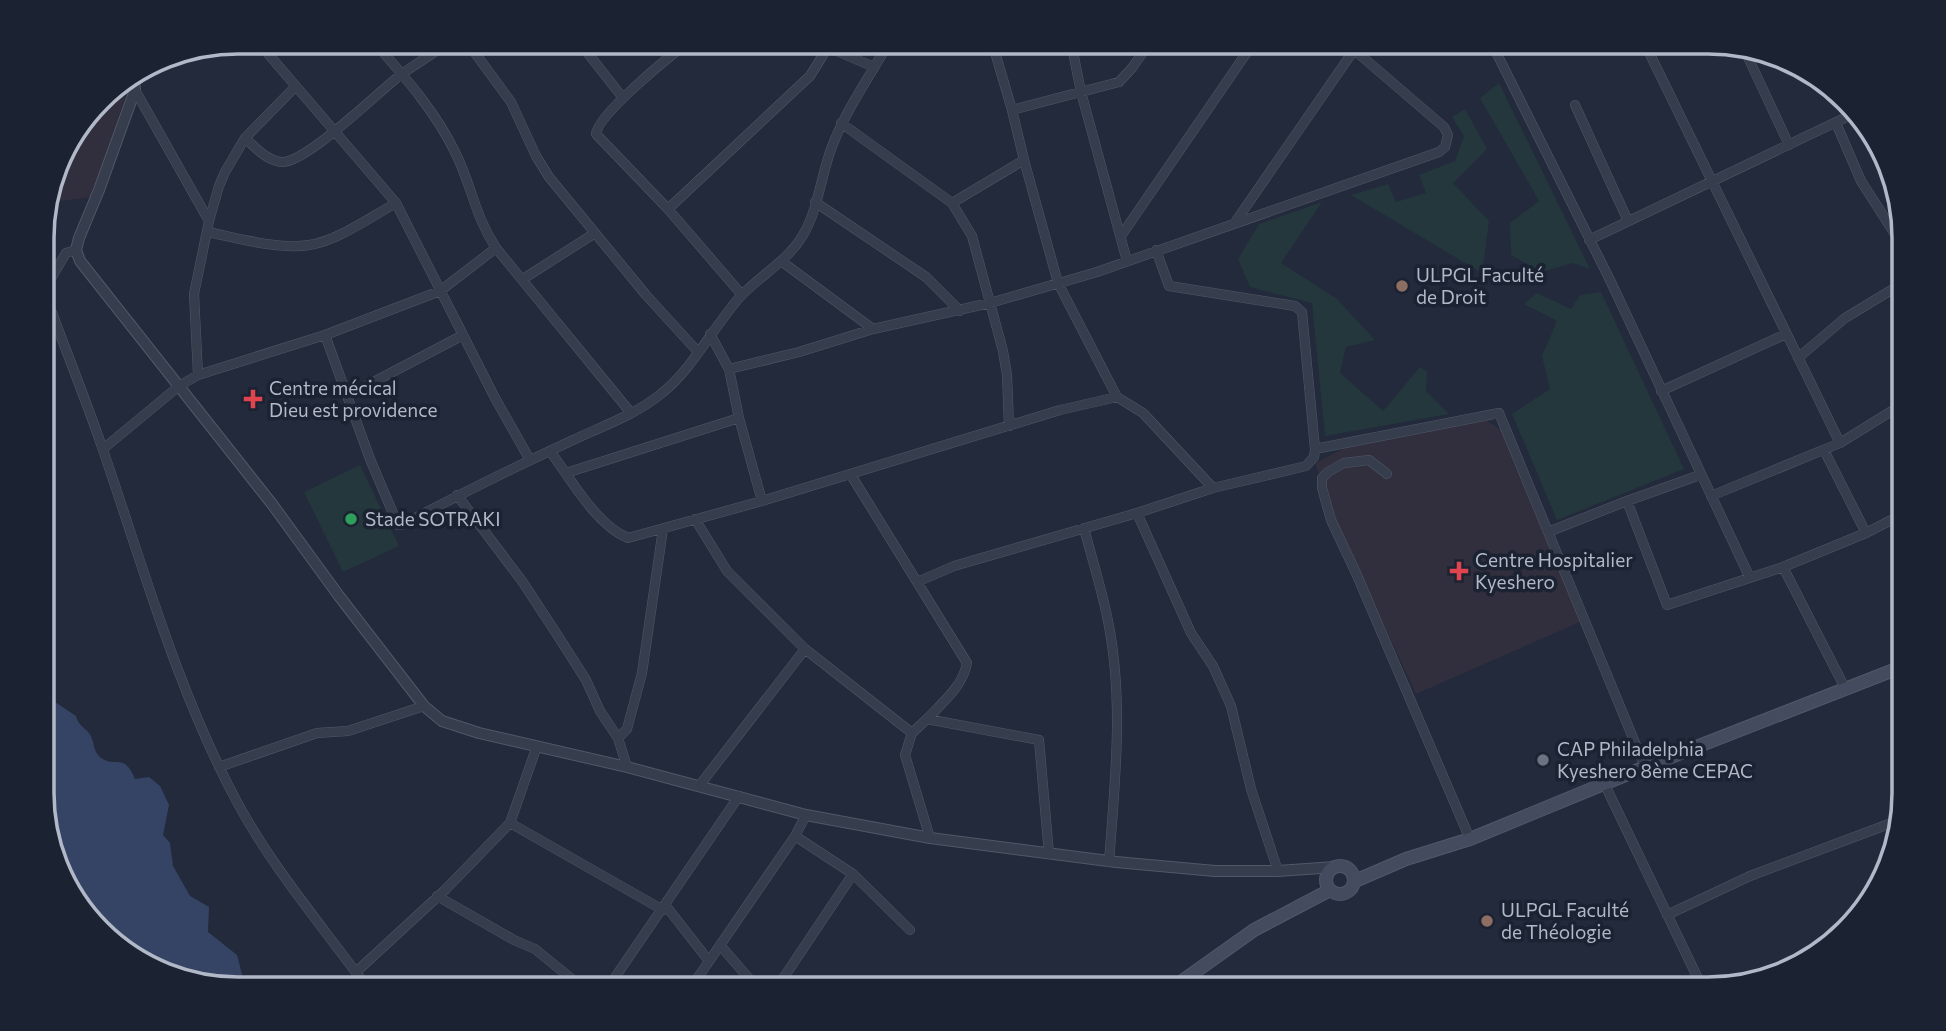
<svg xmlns="http://www.w3.org/2000/svg" width="1946" height="1031" font-family="Commissioner,sans-serif">
	<style>
		.medical { fill: #312e3d }
		.green { fill: #24373d }
		.water { fill: #354464 }
		.lines { fill: none; stroke-linecap: round; stroke-linejoin: round }
		.minor-casing { stroke: #515867; stroke-width: 10 }
		.tertiary-casing { stroke: #515867; stroke-width: 12 }
		.secondary-casing { stroke: #515867; stroke-width: 14 }
		.minor { stroke: #363d4c; stroke-width: 9 }
		.tertiary { stroke: #363d4c; stroke-width: 10 }
		.secondary { stroke: #444b5f; stroke-width: 12 }
		.education-dot { fill: #8d6e63; stroke: #1b2231; stroke-width: 2.5 }
		.health-dot { fill: #e0444e; stroke: #1b2231; stroke-width: 2.5 }
		.leisure-dot { fill: #2e9e5b; stroke: #1b2231; stroke-width: 2.5 }
		.worship-dot { fill: #6b7280; stroke: #1b2231; stroke-width: 2.5 }
		.labels { text-anchor: middle; stroke-width: 7; stroke-linejoin: round; paint-order: stroke }
		.poi-label { font-size: 19px; fill: #b1b8c8; stroke: #1b2231; text-anchor: start }
		.rim { fill: none; stroke: #b1b8c8; stroke-width: 3.5 }
	</style>
	<rect width="100%" height="100%" fill="#222a3c"/>
	<path class="medical" d="M127 91 92 197 61 201 55 179 62 152 102 100Z
		M1484 419 1503 431 1580 622 1416 694 1335 520 1315 463 1343 449 1412 432Z"/>
	<path class="green" d="M1499 83 1590 269 1573 263 1541 272 1511 255 1510 223 1539 201 1480 98Z
		M1465 109 1487 149 1453 183 1489 221 1482 273 1351 195 1388 184 1396 202 1426 193 1419 175 1455 161 1464 136 1452 117Z
		M1322 202 1281 263 1337 299 1375 340 1346 347 1340 373 1383 411 1420 367 1427 372 1426 391 1449 414 1325 436 1312 303 1250 287 1238 259 1259 224Z
		M1601 292 1684 469 1557 520 1512 414 1550 389 1542 356 1557 321 1524 304 1537 293 1571 309 1580 295Z
		M360 465 399 546 343 572 304 492Z"/>
	<path class="water" d="M43 694 76 716C78 725 83 726 89 733 95 741 92 751 101 758 115 768 124 752 135 779L149 777 160 786 169 805 163 835 170 843 173 866 190 896 209 907 208 932 237 955 245 986 249 989H239L151 969 75 902 44 818Z"/>
	<g class="lines">
		<defs>
			<path id="minor" d="M258 42 396 203 495 398 530 460
				M374 42C405 77 436 112 456 154 472 187 475 216 496 248L631 413
				M467 42 511 102 536 156 549 177 646 295 698 352
				M579 42 623 98
				M688 42C669 57 598 114 596 134L668 209 742 295
				M816 42 874 67
				M992 42 1012 110 1024 160 1058 283 1117 397 1143 413 1213 488
				M1071 42 1081 92 1127 261
				M1491 42 1610 280 1750 578
				M1644 42 1840 443
				M1745 51 1789 145
				M135 90 209 221
				M1575 105 1628 221
				M1012 110 1119 82 1132 68 1150 42
				M841 123 952 203 972 236 1003 351 1007 375 1009 426
				M1836 123 1861 181 1902 245
				M245 138C256 148 266 160 281 162 306 164 380 90 403 73 418 63 434 53 448 42
				M815 202 926 277 960 311
				M952 203 1024 160
				M668 209 810 76 828 47
				M1236 221 1354 50
				M208 232C237 238 279 250 309 245 337 241 371 217 396 203
				M1121 236 1254 42
				M1589 240 1853 114
				M1156 250 1169 286 1295 306 1302 312 1315 449
				M781 261 873 329
				M523 279 595 233
				M44 291C63 344 85 397 103 450 144 569 177 690 237 802 273 869 324 928 368 989
				M43 292 66 253 76 250
				M710 334 729 369 739 418 762 501
				M325 335 370 459 398 525H402C458 495 515 467 573 440 603 426 637 414 662 393 692 369 713 328 739 298 759 276 788 261 803 235 819 208 821 173 833 144 847 108 870 76 889 42
				M1798 358 1845 318 1903 283
				M729 369 799 352 873 329 990 303 1097 272 1439 152 1445 147 1448 135 1444 127 1345 42
				M198 375 194 294 209 221 219 186 225 172 245 138 296 86
				M1661 391 1786 334
				M347 396 463 335
				M103 449 179 386 198 375 325 335 440 291 496 248
				M1824 450 1866 533
				M550 451C570 478 596 525 628 538L762 501 1060 410 1117 397
				M566 473 739 418
				M1387 474 1369 460 1344 463 1328 472 1322 478V488L1331 520 1356 573 1470 839
				M851 475 967 663C963 686 943 702 927 719
				M457 495 522 581 558 636 586 680 600 711 618 738 627 767
				M1711 496 1840 443 1903 404
				M1627 501 1667 605 1783 567 1866 533 1903 514
				M1137 513 1191 633 1213 666 1231 706 1251 789 1278 871
				M1895 518 1903 535
				M695 519 727 571 805 649 912 733
				M1084 528C1092 559 1102 590 1108 621 1124 700 1115 782 1109 862
				M1548 532 1627 501 1700 475
				M1783 567 1846 690
				M917 582 954 566 1137 513 1213 488 1306 466 1314 457 1315 449 1499 413 1645 767
				M618 738 627 729 642 673 663 529
				M219 767 317 733 348 731 424 706
				M1605 785 1703 989
				M699 786 805 649
				M510 823 663 910
				M795 836 853 874 910 930
				M930 838 905 755 912 733 927 719 1039 740 1049 854
				M437 896 514 940 535 949 584 989
				M666 906 709 961
				M1667 915 1750 876 1897 821
				M720 945 758 989
				M356 972 445 890 510 823 537 746
				M607 989 739 796
				M690 989 795 836 806 815
				M776 989 853 874"/>
			<path id="tertiary" d="M134 76 135 90 99 190 79 238 76 250 80 261 272 504 339 596 424 706 442 721 479 733 627 767 806 815 930 838 1116 862 1215 871H1278L1335 867"/>
			<path id="secondary" d="M1326 880a14 14 0 1 1 28 0a14 14 0 1 1-28 0Z
				M1355 881 1406 859 1470 839 1645 767 1904 666
				M1171 989 1254 930 1330 890"/>
		</defs>
		<use href="#minor" class="minor-casing"/>
		<use href="#tertiary" class="tertiary-casing"/>
		<use href="#secondary" class="secondary-casing"/>
		<use href="#minor" class="minor"/>
		<use href="#tertiary" class="tertiary"/>
		<use href="#secondary" class="secondary"/>
	</g>
	<g class="education-dot">
		<circle cx="1402" cy="286" r="7"/>
		<circle cx="1487" cy="921" r="7"/>
	</g>
	<g class="health-dot">
		<path d="M249.5 388.5h7v7h7v7h-7v7h-7v-7h-7v-7h7z"/>
		<path d="M1455.5 560.5h7v7h7v7h-7v7h-7v-7h-7v-7h7z"/>
	</g>
	<circle class="leisure-dot" cx="351" cy="519" r="7"/>
	<circle class="worship-dot" cx="1543" cy="760" r="7"/>
	<g class="labels">
		<g class="poi-label">
			<text x="1416" y="282">ULPGL Faculté<tspan x="1416" dy="22">de Droit</tspan></text>
			<text x="269" y="395">Centre mécical<tspan x="269" dy="22">Dieu est providence</tspan></text>
			<text x="365" y="526">Stade SOTRAKI</text>
			<text x="1475" y="567">Centre Hospitalier<tspan x="1475" dy="22">Kyeshero</tspan></text>
			<text x="1557" y="756">CAP Philadelphia<tspan x="1557" dy="22">Kyeshero 8ème CEPAC</tspan></text>
			<text x="1501" y="917">ULPGL Faculté<tspan x="1501" dy="22">de Théologie</tspan></text>
		</g>
	</g>
	<path d="M0 0H1946V1031H0ZM238 54H1708A184 184 0 0 1 1892 238V793A184 184 0 0 1 1708 977H238A184 184 0 0 1 54 793V238A184 184 0 0 1 238 54Z" fill="#1b2231" fill-rule="evenodd"/>
	<path class="rim" d="M238 54H1708A184 184 0 0 1 1892 238V793A184 184 0 0 1 1708 977H238A184 184 0 0 1 54 793V238A184 184 0 0 1 238 54Z"/>
</svg>
